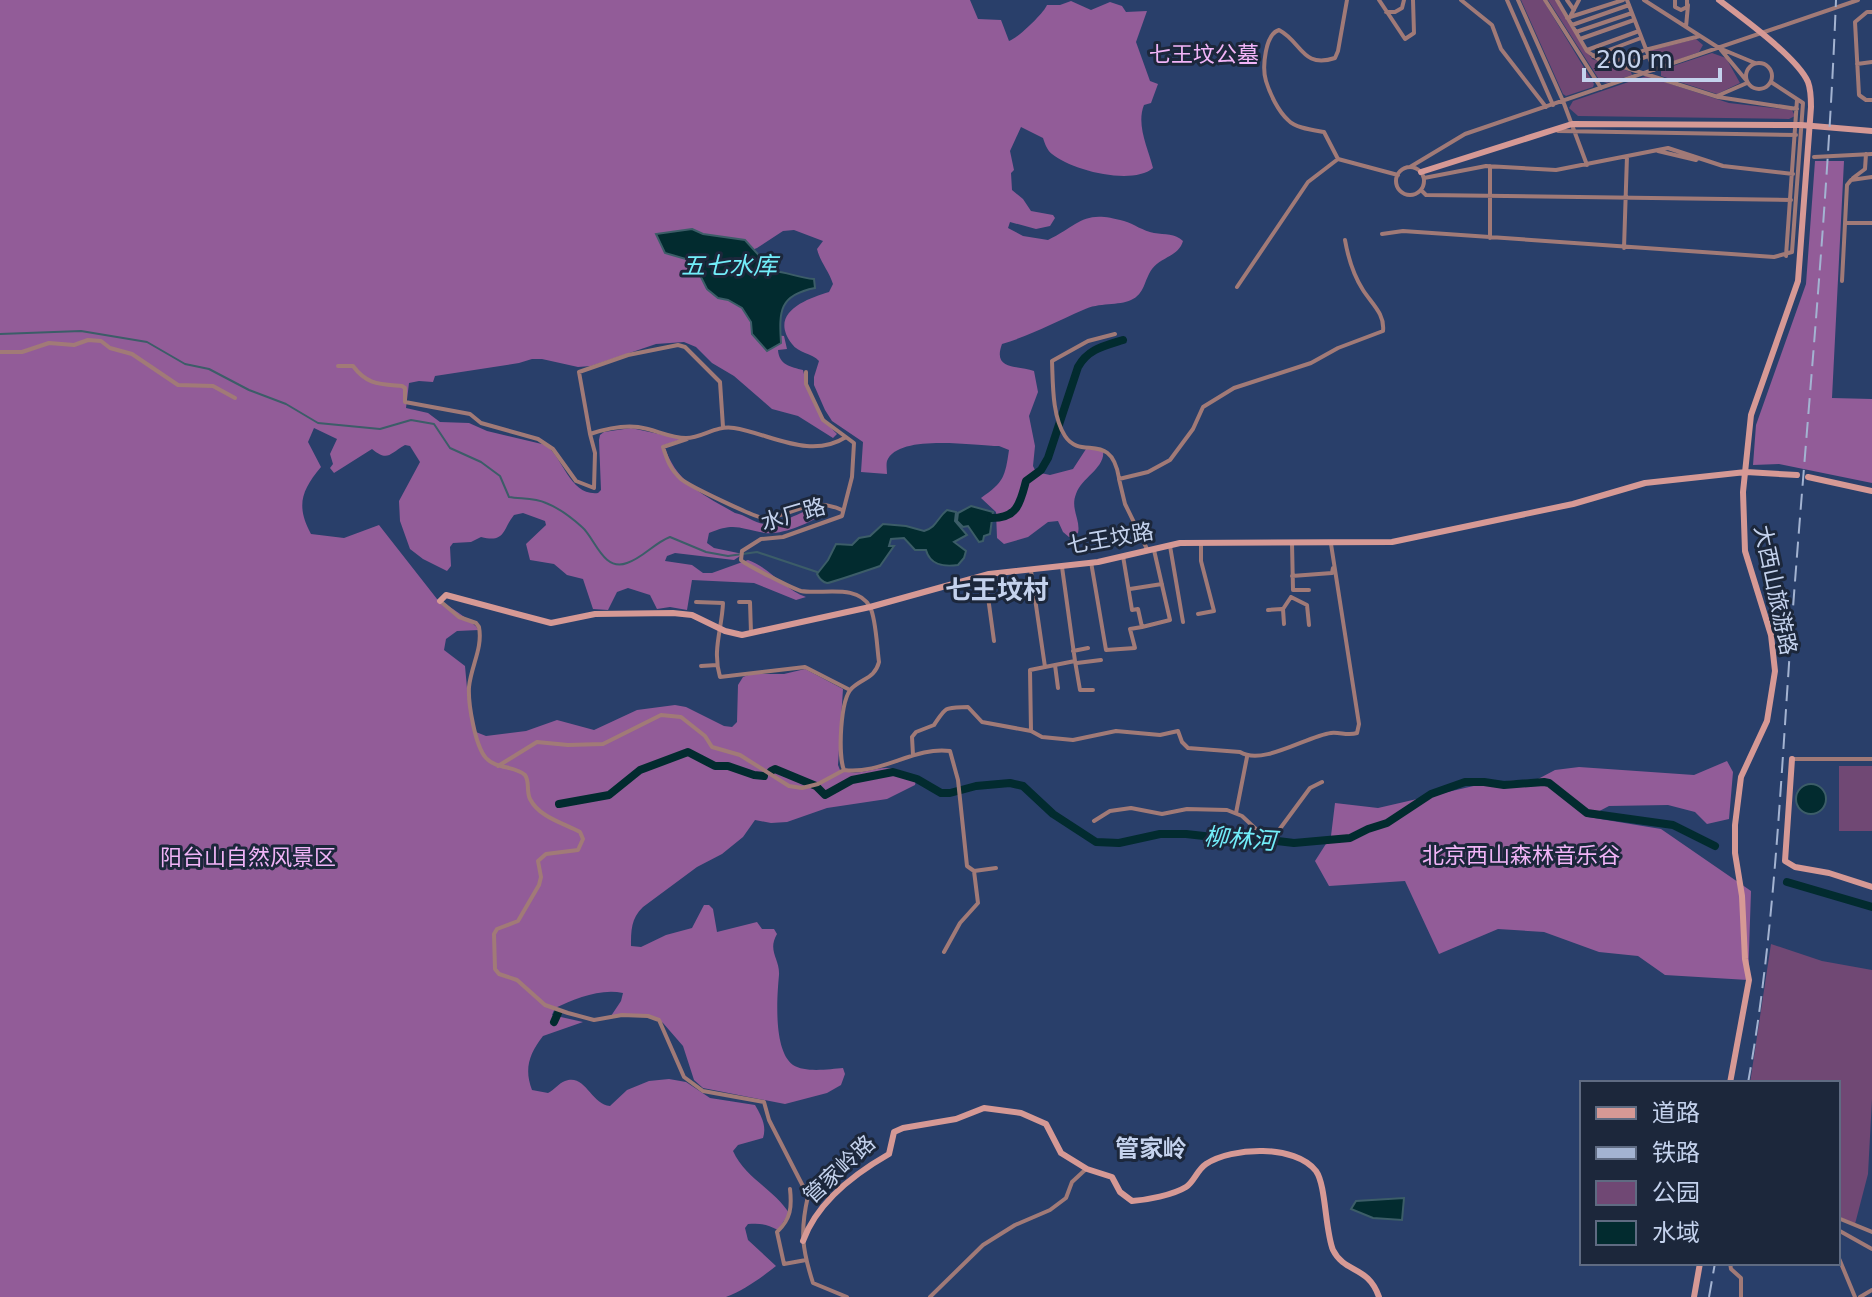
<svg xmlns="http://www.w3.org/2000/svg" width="1872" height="1297" font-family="'DejaVu Sans','Noto Sans SC',sans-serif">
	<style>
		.green { fill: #704874 }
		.forest { fill: #925c98 }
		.water { fill: #022b2f; stroke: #3c5d68; stroke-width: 2 }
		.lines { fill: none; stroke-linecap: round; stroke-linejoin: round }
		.stream { stroke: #3c5d68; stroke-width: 2 }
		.river { stroke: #022b2f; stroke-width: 8 }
		.street { stroke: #a17a77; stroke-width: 4 }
		.secondary { stroke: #d69995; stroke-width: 6 }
		.rail { stroke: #a3b3d1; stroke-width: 2; stroke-dasharray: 16 8; stroke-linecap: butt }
		.labels { text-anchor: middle; stroke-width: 6; stroke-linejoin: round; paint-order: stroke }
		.park-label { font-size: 22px; fill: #f1b4f7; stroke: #1c273b }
		.street-label { font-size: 22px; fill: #c4d2ed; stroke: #1c273b }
		.water-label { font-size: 24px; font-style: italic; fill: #72eefa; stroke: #1c273b }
		.neighbourhood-label { font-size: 24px; font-weight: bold; fill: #c4d2ed; stroke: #1c273b }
		.quarter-label { font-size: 26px; font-weight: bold; fill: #c4d2ed; stroke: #1c273b }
	</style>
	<rect width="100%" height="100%" fill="#293f6a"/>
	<path class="green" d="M1521 0H1543L1594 84 1593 87 1566 96 1563 94Z
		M1548 0H1555L1592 59 1631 72 1632 75 1607 83 1600 81Z
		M1696 39 1703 45 1699 52 1669 63 1655 60 1648 51Z
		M1712 53 1726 58 1740 83 1717 94 1661 76V70Z
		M1646 76 1729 103 1792 110 1795 116 1789 119 1578 116 1569 108 1573 101Z
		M1839 766H1872V831H1839Z
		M1771 944 1822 961 1872 970V1099L1868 1174 1855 1224 1838 1216V1083H1750Z"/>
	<path class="forest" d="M0 0H970L978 19 1001 20 1009 41C1017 39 1044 13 1047 5H1060L1071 1 1091 10 1110 2 1122 6 1126 12 1147 11 1136 42 1150 81 1158 84 1151 103 1144 105C1136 125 1148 148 1153 168 1132 186 1071 170 1052 154 1047 150 1045 144 1043 138L1021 127 1010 151 1014 170 1011 173 1012 190 1023 199 1031 211 1053 215 1055 218 1050 226 1036 229 1010 222 1008 228 1023 236 1048 240C1080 224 1083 209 1124 221 1134 224 1143 231 1154 233 1165 235 1175 233 1183 241 1179 256 1161 257 1152 269 1144 280 1145 294 1131 300 1119 306 1099 302 1083 310 1055 322 1032 335 1002 344 992 371 1018 365 1034 371L1038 392 1029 416 1035 446 1033 466 1036 472 1050 475 1073 469 1086 449 1103 450C1106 468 1082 477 1076 494 1070 509 1081 520 1078 533L1069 537 1063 532 1058 521 1048 522 1028 537 1004 544 997 538 996 512 981 498C1004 482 1005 477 1009 450L999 446C975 446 898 433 887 461 886 465 887 470 887 474L861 472 863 442 832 421 825 410 814 385V377L819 361C812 353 798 353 792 344 768 313 806 299 829 292L833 284C829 271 820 262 817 249L823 241 794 230 783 231 757 248 740 255 720 285 775 335 784 336 787 349 778 350C779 365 791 367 803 370 808 392 821 418 837 434L833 438 798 416 772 409 734 376 712 363 696 347 684 342 656 344 591 366 578 367 542 359H532L519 363 435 376 433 382 419 381 409 383 406 408 428 413 440 422 469 423 487 431 546 445C564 459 570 496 598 493L601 490 599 440 600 435 604 432 631 428 682 439 664 445C676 483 702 494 735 513 746 515 755 524 766 524 786 525 802 507 824 508L825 513C810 523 783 535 765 533 739 529 736 522 709 533L707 543 714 548 743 554 734 560 675 553 667 556 665 561 692 565 703 573H712L748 560C770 568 784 589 806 597L796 600 754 583 692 580 687 610 670 607 657 609 650 595 628 588 617 592 608 610 593 609 583 579 567 575 554 564 530 560 526 544 546 525 545 521 523 513 514 515C502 530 506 543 481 537L471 542 453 543 450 547 451 566 447 571 423 559 410 549 400 521 399 501 420 462 410 446 405 445C389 454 388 462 372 449L334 473 330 468 333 464 330 454 337 439 314 428 308 442 321 467C301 491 296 506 311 534L344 538 379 525 437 599C447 605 474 622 479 630L457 631 446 639 444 650 465 666 468 699 476 732 486 736 526 731 557 720 594 730 637 710 675 705 686 707 724 726 732 727 737 722 738 685 743 677 751 674H784L805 669 843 689 838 765 840 770C872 780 880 754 916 780L915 785 887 799 827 808 787 822 771 823 755 820 743 837 722 854 697 867 643 907C631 918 631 931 631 946L641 947 666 935 692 928 704 905H709L713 909 717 932 757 922 762 929H774L777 934C767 951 780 959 779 975 777 997 773 1050 793 1065 805 1073 830 1069 843 1068L845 1074 841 1085 827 1093 785 1104 703 1088 694 1080 683 1046 663 1023 654 1017 611 1016 621 1001 623 993C600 988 575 999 555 1008L552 1015 583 1022 543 1036C529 1054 524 1069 532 1090L548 1093C554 1090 559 1083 565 1081 585 1073 591 1104 610 1106L627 1090 649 1081 669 1079 686 1082 710 1098 755 1105C761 1115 767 1126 763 1138L738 1145 733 1151C745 1178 774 1189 789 1213L778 1230C767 1224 760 1223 748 1224L745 1228 748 1240 776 1266C761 1278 744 1290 726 1297H0Z
		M1815 161H1844L1832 398 1872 399V483L1779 464 1753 465 1756 425 1806 284Z
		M1727 761 1733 772 1729 819 1707 824 1695 812 1668 805 1609 806 1588 817 1661 829 1751 891 1748 980 1665 975 1638 956 1599 952 1544 932 1498 929 1439 954 1405 881 1329 886 1315 861 1331 836 1335 803 1378 808 1491 782 1538 779 1555 770 1579 767 1694 775Z"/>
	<path class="water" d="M692 229 703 234 745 240 773 271C788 272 798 278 814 279L815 288C779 295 779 311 781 343L767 351 752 334 751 322 742 308 728 300 718 298 707 289 693 261 665 253 656 234Z
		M971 506 993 512 990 534 984 536 983 541 979 542 968 526 963 527 957 521 958 513Z
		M947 510 956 512 955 521 967 535 954 542 966 551 964 558 958 565C943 567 930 565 926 550H915L904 538 891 539 889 546H894L880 566C874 568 830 583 827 583 822 582 819 578 817 574L828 560 836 544 852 545 859 538 870 536 883 524 906 526 924 531C937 527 937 518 947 510Z
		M1796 799a15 15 0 1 1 30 0a15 15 0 1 1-30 0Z
		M1404 1198 1402 1220 1373 1218 1351 1209 1356 1201Z"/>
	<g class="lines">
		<path class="stream" d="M0 334 81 331 147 342 185 364 209 369 249 390 286 404 318 423 380 429 411 420 434 424 450 448 481 462 500 476 509 497C521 499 535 498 546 503 559 508 572 518 582 527 595 538 603 572 627 563 643 558 654 543 670 537L706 552 728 556 757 552 817 572"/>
		<path class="river" d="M991 518C1018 518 1020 503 1026 481L1041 470 1048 458 1078 367C1088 349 1104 346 1123 340
			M771 771 775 769 816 786 825 795 852 780 893 772 917 779 941 793H950L976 786 1010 783 1023 786 1053 814 1096 842 1119 843 1160 834H1186L1213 837 1227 835 1294 843 1350 838 1368 829 1387 823 1431 794 1465 782H1484L1504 785 1544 782 1549 783 1587 813 1673 825 1715 846
			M559 804 609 795 640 770 688 752 715 766H728L754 775 764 776
			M1787 882 1872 907
			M554 1022 558 1013"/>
		<path class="street" d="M1379 0 1405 39 1414 33 1413 0
			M1461 0 1492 25 1501 49 1546 107
			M1507 0 1553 105
			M1518 0 1563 101 1587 165
			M1545 0 1601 88
			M1557 0 1587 51 1598 59 1718 97 1797 109
			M1567 0 1574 10
			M1627 0 1654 70
			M1644 0 1719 48 1755 63
			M1675 0V7L1681 10 1687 7V0
			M1386 12H1395L1402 8 1404 0
			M1872 12H1867L1855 22 1859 95 1866 100H1872
			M1571 15 1579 0
			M1567 18 1623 0
			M1572 25 1629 5
			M1686 27 1688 5
			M1576 32 1632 13
			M1580 39 1634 20
			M1587 50 1639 31
			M1721 50 1746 80
			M1593 56 1641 38
			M1613 62 1645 50 1700 36
			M1746 76a13 13 0 1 1 26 0a13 13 0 1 1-26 0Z
			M1857 64 1872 62
			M1621 66 1648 56
			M1717 96 1747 83
			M1558 131 1796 135
			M1658 151 1696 160
			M1814 157 1872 154
			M1338 159 1398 175
			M1410 167 1465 134 1858 0
			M1396 181a14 14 0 1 1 28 0a14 14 0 1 1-28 0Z
			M1424 178 1486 166 1556 170 1668 148 1723 166 1793 174
			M1853 178 1865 169 1866 154
			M1421 190 1426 195 1791 200
			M1845 223H1872
			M1382 234 1403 231 1774 257 1792 252 1803 103 1771 82
			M1490 238V166
			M1624 248 1627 156
			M1786 256 1797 100
			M1842 281 1847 185 1851 180 1872 177
			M1237 287 1308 182 1338 159 1324 132C1313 130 1295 128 1288 120 1278 111 1270 94 1266 81 1262 68 1265 34 1279 30 1302 42 1302 69 1335 58L1338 51 1347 0
			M1115 334 1088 341 1052 361C1053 384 1052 416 1065 436 1081 461 1111 430 1119 478
			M0 352H22L49 343 74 345 88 340 101 341 110 348 132 354 178 385 213 386 235 398
			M338 366H353C367 385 380 384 402 386L405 388V402L470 414 481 423 538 439 553 449 576 481 594 488 595 453 590 434C605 429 622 425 638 427 654 429 670 438 686 438 703 438 715 425 734 428 771 434 810 460 846 437
			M590 434 579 372 628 355 678 345 685 347 720 382 723 427
			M687 439 663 447C667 460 670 469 681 479 689 486 756 518 764 518 795 516 809 495 842 510
			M1292 543 1293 590H1309
			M1170 546 1183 622
			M1148 551 1125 504 1119 479 1148 472 1170 460 1193 429 1203 407 1234 388 1311 363 1338 348 1383 331C1385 314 1372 304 1363 290 1354 276 1348 257 1345 240
			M1123 556 1132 610 1138 609 1142 627 1170 620 1154 550
			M1091 562 1106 650 1135 648 1130 629 1142 627
			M1031 571 1045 667
			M985 575 994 641
			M1292 576 1332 573 1333 568
			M1130 589 1162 584
			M1291 597 1307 605 1309 625
			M440 601 459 617 476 623 479 627C483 648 471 666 469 687 468 703 475 746 486 758 496 769 516 766 525 775 530 782 526 791 530 799 539 817 563 823 580 832L583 839 578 850 546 854 538 861 541 877 539 885 518 921 497 929 494 934 495 969 499 974 517 980 545 1005 568 1013 594 1020 622 1015 648 1016 659 1020 684 1077 703 1091 764 1102 769 1120 808 1196C800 1231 802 1249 813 1283L847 1297
			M696 602 723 603C722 629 712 650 720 677L805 667 850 690
			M739 602H750L751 633
			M1268 610 1282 609
			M1198 614 1214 611 1201 561V543
			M1284 624 1283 609 1291 597
			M1073 651 1088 648
			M1075 661 1080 690H1093
			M1077 663 1101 660
			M1055 665 1058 688
			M701 666 717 665
			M1031 731 1030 670 1075 661 1062 567
			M913 755 912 737 916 732 934 725C947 706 943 708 968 707L982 722 1031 731 1042 737 1073 740 1116 731 1160 735 1178 731 1182 742 1188 748 1240 752C1263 766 1307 736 1331 733 1340 732 1348 736 1357 733L1359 724 1331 544
			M1792 759H1872
			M498 766 537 742 568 745 603 744 661 715 681 717 705 736 712 747 740 755 789 786 802 788 818 784 844 770C838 756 840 699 852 688 863 678 875 678 879 662 877 648 876 618 870 607 858 583 821 595 801 591 794 589 744 564 741 560L742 551 761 539 783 537 842 516 852 477 854 443 823 420 806 384V372
			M844 770C881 775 915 746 950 751L958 780 967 866 974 871 996 868
			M1236 813 1247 757
			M1094 821 1110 811 1131 808 1162 814 1187 809 1227 810 1242 816 1257 830H1279L1310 788 1322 782
			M944 952 960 923 978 903 974 871
			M790 1189C792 1207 791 1219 777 1232L784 1264 806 1260
			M1838 1218 1872 1232
			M1838 1230 1872 1249
			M1838 1256 1855 1297
			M1730 1263 1731 1269 1741 1278V1297
			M930 1297 983 1245 1015 1225 1050 1210 1066 1198 1072 1182 1085 1170
			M1860 1297 1872 1290"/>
		<path class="secondary" d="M1719 0C1741 17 1797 57 1808 82 1811 90 1811 99 1811 107L1798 281 1751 415 1743 492 1745 551 1771 635 1775 671 1767 721 1741 777 1735 825V853L1742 896 1745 959 1749 980 1730 1083
			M1421 172 1572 124 1801 125 1872 131
			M1808 477 1872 491
			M440 601 446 595 551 623 595 614 673 613 692 615 725 631 742 635 870 607 989 574 1098 562 1180 543 1392 542 1573 504 1645 483 1746 472 1797 475
			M1792 759 1785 861 1795 867 1829 873 1872 887
			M803 1241C817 1202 854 1174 889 1154L894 1132 903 1128 956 1119 984 1108 1021 1113 1046 1124 1061 1153 1087 1169 1112 1177 1120 1192 1132 1201C1147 1200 1173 1195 1186 1187 1194 1182 1197 1170 1206 1164 1232 1147 1295 1144 1316 1171 1326 1185 1325 1230 1333 1250 1345 1274 1368 1265 1379 1297
			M1694 1297 1700 1263"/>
		<path class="rail" d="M1748 1083C1776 927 1781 766 1793 608 1808 406 1828 203 1836 0
			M1709 1297 1715 1263"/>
	</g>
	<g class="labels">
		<g class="park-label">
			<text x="1204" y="62">七王坟公墓</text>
			<text x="1521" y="863">北京西山森林音乐谷</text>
			<text x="248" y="865">阳台山自然风景区</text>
		</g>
		<g class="street-label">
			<text transform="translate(793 514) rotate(-16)" y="8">水厂路</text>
			<text transform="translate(1110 538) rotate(-10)" y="8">七王坟路</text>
			<text transform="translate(1776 590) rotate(78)" y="8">大西山旅游路</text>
			<text transform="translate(839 1169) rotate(-43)" y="8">管家岭路</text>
		</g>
		<g class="water-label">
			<text x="729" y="274">五七水库</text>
			<text transform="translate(1240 839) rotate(4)" y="8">柳林河</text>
		</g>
		<g class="neighbourhood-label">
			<text x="1151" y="1157">管家岭</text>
		</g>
		<g class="quarter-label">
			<text x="997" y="599">七王坟村</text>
		</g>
	</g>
	<rect x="1580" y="1081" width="260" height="184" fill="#1c273b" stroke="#5f6b82" stroke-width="2"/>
	<rect x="1596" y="1107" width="40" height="12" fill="#d69995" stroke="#5f6b82" stroke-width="2"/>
	<text x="1652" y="1121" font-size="24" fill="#c4d2ed">道路</text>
	<rect x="1596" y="1147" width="40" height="12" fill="#a3b3d1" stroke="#5f6b82" stroke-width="2"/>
	<text x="1652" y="1161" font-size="24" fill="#c4d2ed">铁路</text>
	<rect x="1596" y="1181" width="40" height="24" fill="#704874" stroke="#5f6b82" stroke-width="2"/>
	<text x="1652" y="1201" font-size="24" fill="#c4d2ed">公园</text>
	<rect x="1596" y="1221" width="40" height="24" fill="#022b2f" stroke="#5f6b82" stroke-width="2"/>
	<text x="1652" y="1241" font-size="24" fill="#c4d2ed">水域</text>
	<path d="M1584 68v12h136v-12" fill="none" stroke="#c4d2ed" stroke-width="4"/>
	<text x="1596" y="68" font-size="24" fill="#c4d2ed" stroke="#1c273b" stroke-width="6" paint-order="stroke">200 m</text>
</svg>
